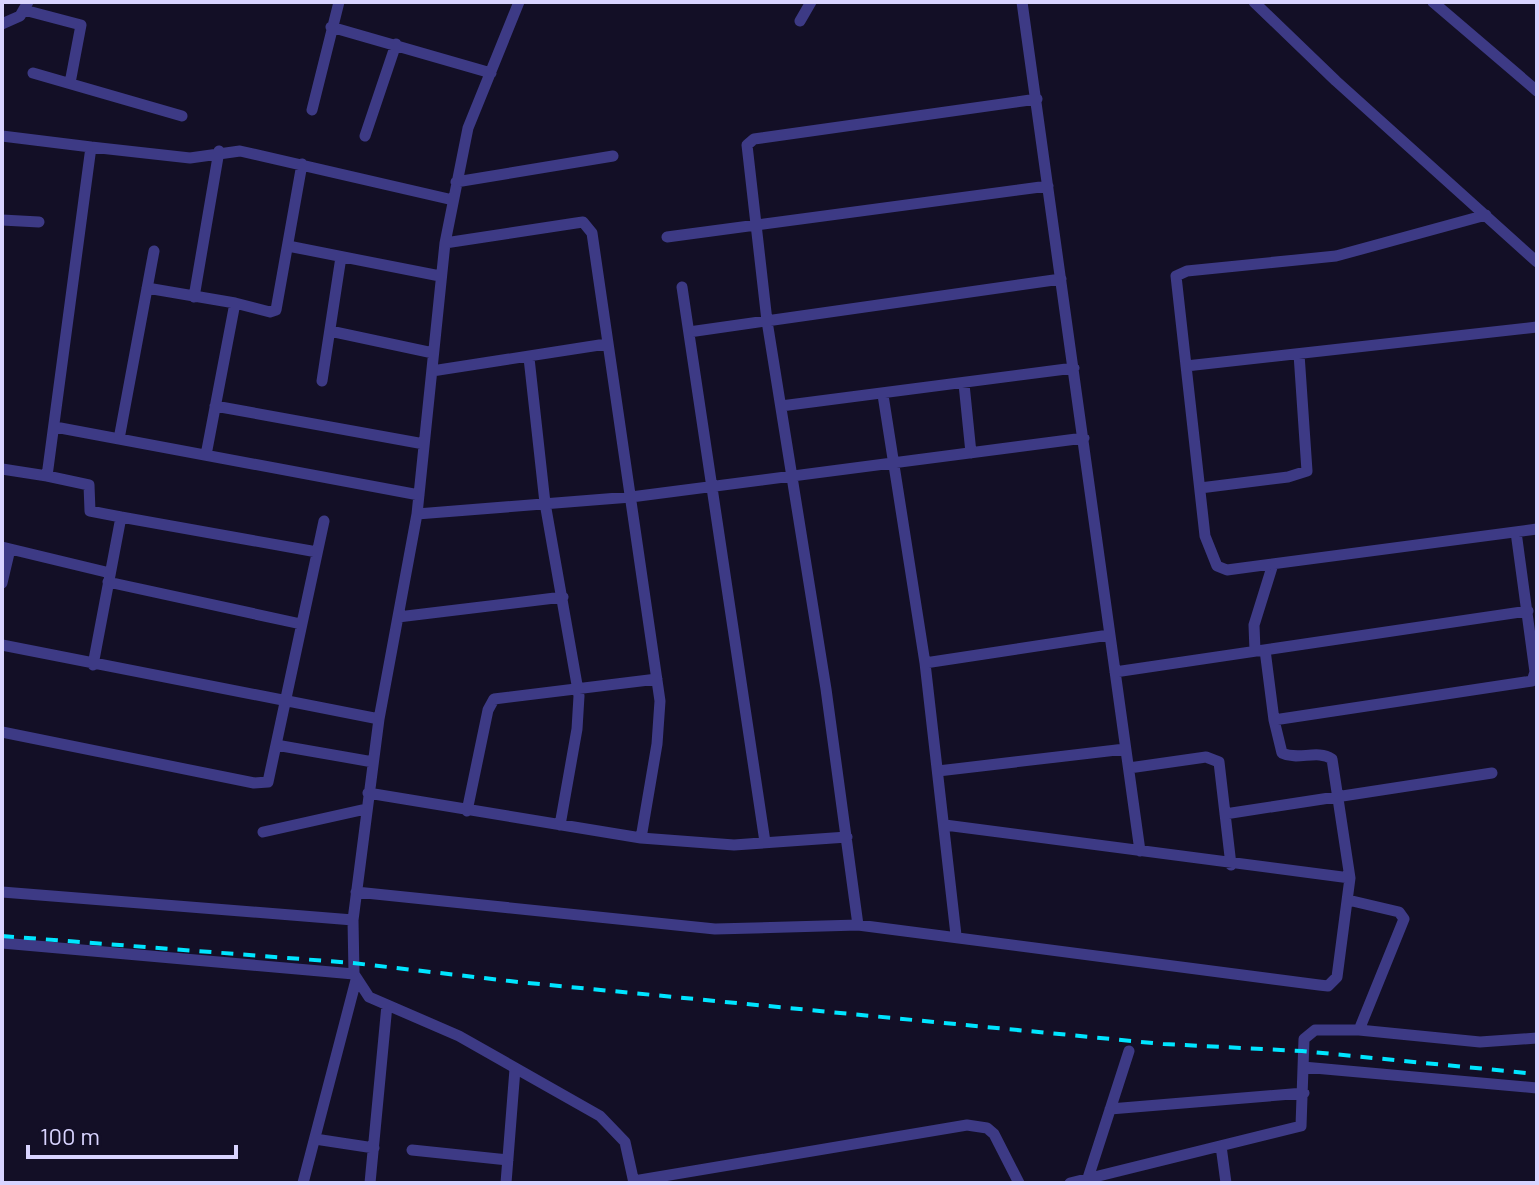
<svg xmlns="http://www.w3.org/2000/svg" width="1539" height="1185" font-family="Barlow,sans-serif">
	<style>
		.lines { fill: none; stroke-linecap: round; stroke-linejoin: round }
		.minor { stroke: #3d3a85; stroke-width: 11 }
		.rail { stroke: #00e5ff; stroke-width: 4; stroke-dasharray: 12 10; stroke-linecap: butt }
	</style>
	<rect width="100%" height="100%" fill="#130f26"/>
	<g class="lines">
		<path class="minor" d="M519 2 468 128 445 243 417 514 379 719 353 920 354 974 369 997 459 1036 600 1116 625 1142 634 1183
			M1022 2 1140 851
			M1254 2 1336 81 1537 262
			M1433 2 1537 91
			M24 10 81 25 70 83
			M800 21 811 2
			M2 24 20 16 28 2
			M331 27 491 73
			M33 73 182 116
			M312 110 339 2
			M2 136 91 147 47 476 89 485 90 511 121 517 93 665
			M365 136 396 44
			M91 147 190 158 240 151 453 200
			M456 182 613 156
			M1486 215 1336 256 1187 271 1176 276 1205 536 1217 566 1227 570 1537 529
			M2 220 39 222
			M667 237 1048 186
			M445 243 576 223 583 222 592 233 660 701 657 744 641 838
			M288 246 440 276
			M682 287 765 842
			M147 288 235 303 206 455
			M194 297 219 151
			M235 303 270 312 276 310 302 164
			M330 331 433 353
			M689 332 1061 279
			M529 358 545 503 579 696 577 729 560 825
			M1186 366 1537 327
			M432 371 606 344
			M322 381 341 257
			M964 384 971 453
			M883 395 925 663 956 935
			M215 406 424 444
			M781 406 1074 368
			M55 427 419 495
			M119 439 154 251
			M2 469 47 476
			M1200 488 1288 477 1307 471 1299 354
			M417 514 631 497 1084 438
			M121 517 317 552
			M2 547 110 573
			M108 582 301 624
			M2 583 10 549
			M398 617 563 597
			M2 645 379 719
			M1265 650 1274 720 1532 681 1535 672 1516 532
			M1255 651 1254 625 1273 564
			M925 663 1109 635
			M1115 672 1528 611
			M1274 720 1282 753C1298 761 1317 749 1332 759L1350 878
			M2 732 254 783 268 782 324 521
			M276 745 373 762
			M1129 768 1206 757 1219 762 1231 865
			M938 771 1125 749
			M368 793 641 838 734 845 847 837
			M467 811 488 710 494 699 657 679
			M1225 814 1492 773
			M263 832 366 809
			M2 892 353 920
			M356 892 715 929 858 925 1319 985 1328 986 1337 977 1350 878 945 825
			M858 925 826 689 767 321 747 145 754 139 1037 99
			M2 943 354 974
			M1359 1030 1480 1042 1537 1038
			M1303 1067 1537 1088
			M1110 1109 1304 1093
			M315 1139 374 1148
			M1221 1146 1226 1183
			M412 1150 508 1160
			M1088 1178 1129 1051
			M634 1181 967 1125 987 1128 994 1134 1019 1183
			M303 1183 356 980
			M370 1183 387 1005
			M506 1183 515 1069
			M1070 1183 1301 1126 1304 1039 1315 1030H1359L1404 919 1399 912 1348 900"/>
		<path class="rail" d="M2 936 353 963 518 982 1163 1044 1302 1051 1537 1074"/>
	</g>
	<rect width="1539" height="1185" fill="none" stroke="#d9d4ff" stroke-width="8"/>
	<path d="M28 1145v12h208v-12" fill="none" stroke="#d9d4ff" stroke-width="4"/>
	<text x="40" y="1145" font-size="24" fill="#d9d4ff" stroke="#130f26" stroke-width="6" paint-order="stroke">100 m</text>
</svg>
